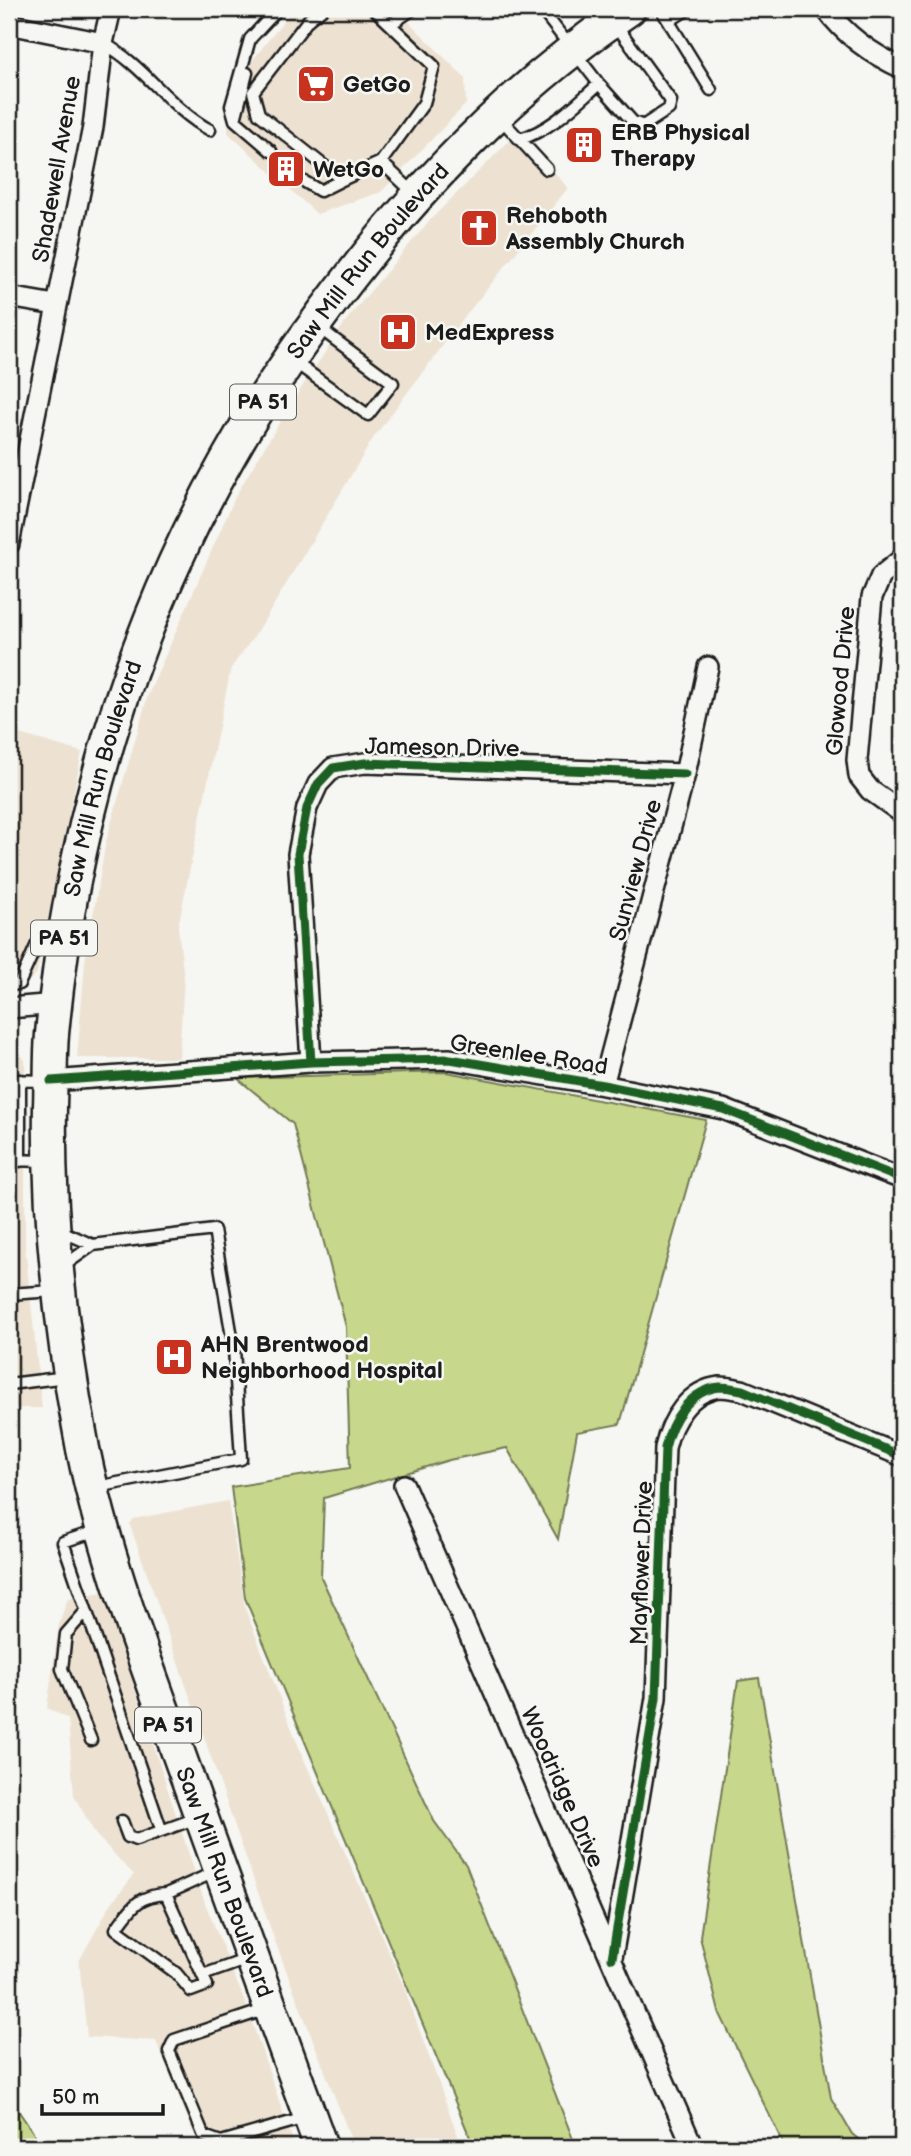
<svg xmlns="http://www.w3.org/2000/svg" width="911" height="2156" font-family="'Balsamiq Sans',sans-serif">
	<style>
		.built { fill: #ede2d2 }
		.green { fill: #c7d88c; stroke: #727a54; stroke-width: 2 }
		.lines { fill: none; stroke-linecap: round; stroke-linejoin: round }
		.service-casing { stroke: #1c1c1c; stroke-width: 15 }
		.minor-casing { stroke: #1c1c1c; stroke-width: 24 }
		.trunk-casing { stroke: #1c1c1c; stroke-width: 37 }
		.service { stroke: #f6f6f2; stroke-width: 10 }
		.minor { stroke: #f6f6f2; stroke-width: 19 }
		.trunk { stroke: #f6f6f2; stroke-width: 32 }
		.cycleway-casing { stroke: #f6f6f2; stroke-width: 13 }
		.cycleway { stroke: #1b5e20; stroke-width: 9 }
		.labels { text-anchor: middle; stroke-width: 5; stroke-linejoin: round; paint-order: stroke }
		.shield { fill: #f6f6f2; stroke: #5d5d5c; stroke-width: 2 }
		.shield-label { font-size: 21px; font-weight: bold; fill: #1c1c1c }
		.poi-label { font-size: 23px; font-weight: bold; fill: #1c1c1c; stroke: #f6f6f2; text-anchor: start }
		.street-label { font-size: 23px; fill: #1c1c1c; stroke: #f6f6f2 }
	</style>
	<rect width="100%" height="100%" fill="#f6f6f2"/>
	<filter id="ink" filterUnits="userSpaceOnUse"><feTurbulence type="fractalNoise" baseFrequency=".0143" numOctaves="2"/><feDisplacementMap in="SourceGraphic" scale="14" xChannelSelector="R" yChannelSelector="G"/><feConvolveMatrix kernelMatrix="1 2 1 2 8 2 1 2 1" color-interpolation-filters="sRGB"/></filter>
	<g filter="url(#ink)">
		<path class="built" d="M293 9H396L465 78 466 104 381 192 317 214 228 133 229 90Z
			M519 131 568 188 462 320 374 437 258 631 231 668 178 927 184 979 179 1058H77L85 962 106 841 148 695 236 495 290 405 348 318 430 220Z
			M9 731 82 752 37 973 16 993 9 994Z
			M9 1040 25 1060V1246L42 1408H9Z
			M228 1501 245 1608 300 1750 402 1982 462 2147H354L276 1944 130 1525 133 1519Z
			M103 1592 205 1903 245 2002 295 2147H218L194 2133 156 2041 87 2037 79 1961 110 1905 134 1875 96 1835 74 1796 68 1719 47 1708 59 1624 68 1598Z"/>
		<path class="green" d="M446 1072 706 1120 620 1424 577 1432 558 1539 507 1448 449 1460 324 1498 321 1577 434 1821 466 1865 576 2147H474L245 1598 231 1487 350 1468 346 1327 293 1124 237 1078Z
			M759 1678 831 2098 852 2134 868 2147H785L719 2012 700 1937 738 1681Z
			M9 2097 43 2147H9Z"/>
		<g class="lines">
			<defs>
				<path id="service" d="M322 9 309 19 253 92 259 114 342 180 381 162 424 103 434 66 374 9
					M541 9 599 84 633 122 643 126 669 109 671 101 616 25
					M661 9 711 90
					M669 21 688 9
					M391 24 413 9
					M103 43C144 65 169 108 210 130
					M247 73 235 120 271 151
					M500 118 547 169
					M235 120 231 106 250 39 278 9
					M520 139C551 130 575 105 599 84
					M381 162 415 194
					M305 182 320 191 342 180
					M293 361 368 415 393 383 318 327
					M9 985 19 984 37 944 59 947
					M9 1080 47 1081
					M20 1080V1161
					M9 1160 46 1161
					M59 1230 93 1245 214 1230 234 1349 241 1459 97 1487
					M62 1267 93 1245
					M9 1294 54 1291
					M9 1384 67 1377
					M99 1530 63 1542 161 1829
					M86 1611 66 1634 62 1669 91 1740
					M122 1821 128 1837 136 1840 197 1818
					M166 1894C138 1895 131 1908 116 1929L176 1973 191 1991 207 1985 166 1894 217 1871
					M203 1975 248 1959
					M267 2009 174 2040 169 2051 204 2136 221 2142 305 2118"/>
				<path id="minor" d="M826 9C845 35 873 55 902 68
					M9 24 103 43
					M9 297 55 305
					M9 544 93 127 103 43 111 9
					M902 559 881 576 872 597 857 760 859 776 870 790 902 813
					M9 1008 56 1004
					M311 1062 298 854 307 808 318 784 333 768 365 763 685 774
					M51 1081 311 1062 450 1059 603 1085 723 1109 902 1179
					M603 1085 685 774 708 667
					M404 1485 693 2147
					M612 1958 656 1698 665 1448C671 1421 689 1390 720 1387 727 1387 736 1389 742 1390L902 1456"/>
				<g id="trunk">
					<path id="s1" d="M321 2147C274 2017 226 1886 179 1755 143 1655 104 1553 83 1449 61 1335 48 1222 50 1106 51 1082 50 1058 52 1034 71 833 128 634 228 458 269 385 318 317 370 252 445 159 530 76 629 9"/>
				</g>
			</defs>
			<use href="#service" class="service-casing"/>
			<use href="#minor" class="minor-casing"/>
			<use href="#trunk" class="trunk-casing"/>
			<use href="#service" class="service"/>
			<use href="#minor" class="minor"/>
			<use href="#trunk" class="trunk"/>
			<defs>
				<path id="cycleway" d="M311 1062 298 854 307 808 318 784 333 768 365 763 685 774
					M51 1081 311 1062 450 1059 603 1085 723 1109 902 1179
					M612 1958 656 1698 665 1448C671 1421 689 1390 720 1387 727 1387 736 1389 742 1390L902 1456"/>
			</defs>
			<use href="#cycleway" class="cycleway-casing"/>
			<use href="#cycleway" class="cycleway"/>
		</g>
	</g>
	<defs>
		<symbol id="supermarket-square" viewBox="-11 -11 22 22"><rect x="-9" y="-9" width="18" height="18" rx="4" fill="#c8321e" stroke="#f6f6f2"/><path d="M-6-5.5h2.5l.6 2H6L4.5 2H-2.5L-4.4-4H-6ZM-1.5 3.2a1.3 1.3 0 1 0 .1 0ZM3 3.2a1.3 1.3 0 1 0 .1 0Z" fill="#fff"/></symbol>
		<symbol id="building-square" viewBox="-11 -11 22 22"><rect x="-9" y="-9" width="18" height="18" rx="4" fill="#c8321e" stroke="#f6f6f2"/><path d="M-4-6H4V6H1V3H-1V6H-4ZM-2.5-4.3h1.7v1.8h-1.7ZM.8-4.3h1.7v1.8H.8ZM-2.5-1h1.7V.8h-1.7ZM.8-1h1.7V.8H.8Z" fill="#fff"/></symbol>
		<symbol id="church-square" viewBox="-11 -11 22 22"><rect x="-9" y="-9" width="18" height="18" rx="4" fill="#c8321e" stroke="#f6f6f2"/><path d="M-1.2-6h2.4v3.5h3.3v2.4h-3.3V6h-2.4V-.1h-3.3v-2.4h3.3Z" fill="#fff"/></symbol>
		<symbol id="hospital-square" viewBox="-11 -11 22 22"><rect x="-9" y="-9" width="18" height="18" rx="4" fill="#c8321e" stroke="#f6f6f2"/><path d="M-5-5h3v3.5h4V-5h3V5h-3V1.5h-4V5h-3Z" fill="#fff"/></symbol>
	</defs>
	<g fill-rule="evenodd">
		<use href="#supermarket-square" x="294" y="62" width="44" height="44"/>
		<use href="#building-square" x="562" y="123" width="44" height="44"/>
		<use href="#building-square" x="264" y="147" width="44" height="44"/>
		<use href="#church-square" x="457" y="206" width="44" height="44"/>
		<use href="#hospital-square" x="376" y="310" width="44" height="44"/>
		<use href="#hospital-square" x="152" y="1335" width="44" height="44"/>
	</g>
	<g class="labels">
		<g class="shield">
			<rect x="230" y="384.5" width="66" height="35" rx="5"/>
			<rect x="31" y="920.5" width="66" height="35" rx="5"/>
			<rect x="135" y="1707.5" width="66" height="35" rx="5"/>
		</g>
		<g class="shield-label">
			<text x="263" y="409">PA 51</text>
			<text x="64" y="945">PA 51</text>
			<text x="168" y="1732">PA 51</text>
		</g>
		<g class="poi-label">
			<text x="343" y="92">GetGo</text>
			<text x="611" y="140">ERB Physical<tspan x="611" dy="26">Therapy</tspan></text>
			<text x="313" y="177">WetGo</text>
			<text x="506" y="223">Rehoboth<tspan x="506" dy="26">Assembly Church</tspan></text>
			<text x="425" y="340">MedExpress</text>
			<text x="201" y="1352">AHN Brentwood<tspan x="201" dy="26">Neighborhood Hospital</tspan></text>
		</g>
		<g class="street-label">
			<text transform="translate(56 169) rotate(-80)" y="8">Shadewell Avenue</text>
			<text dy="8" stroke="none"><textPath href="#s1" startOffset="2004">Saw Mill Run Boulevard</textPath></text>
			<text transform="translate(840 681) rotate(-85)" y="8">Glowood Drive</text>
			<text transform="translate(442 747) rotate(1)" y="8">Jameson Drive</text>
			<text dy="8" stroke="none"><textPath href="#s1" startOffset="1416">Saw Mill Run Boulevard</textPath></text>
			<text transform="translate(635 870) rotate(-75)" y="8">Sunview Drive</text>
			<text transform="translate(529 1054) rotate(9)" y="8">Greenlee Road</text>
			<text transform="translate(641 1563) rotate(-88)" y="8">Mayflower Drive</text>
			<text transform="translate(563 1787) rotate(66)" y="8">Woodridge Drive</text>
			<text transform="translate(225 1882) rotate(70)" y="8">Saw Mill Run Boulevard</text>
		</g>
	</g>
	<rect width="911" height="2156" fill="none" stroke="#f6f6f2" stroke-width="35"/>
	<rect x="18" y="18" width="876" height="2121" fill="none" stroke="#1c1c1c" stroke-width="2.5" filter="url(#ink)"/>
	<path d="M42 2104v10h121v-10" fill="none" stroke="#1c1c1c" stroke-width="3.5"/>
	<text x="52" y="2104" font-size="21" fill="#1c1c1c" stroke="#f6f6f2" stroke-width="5" paint-order="stroke">50 m</text>
</svg>
